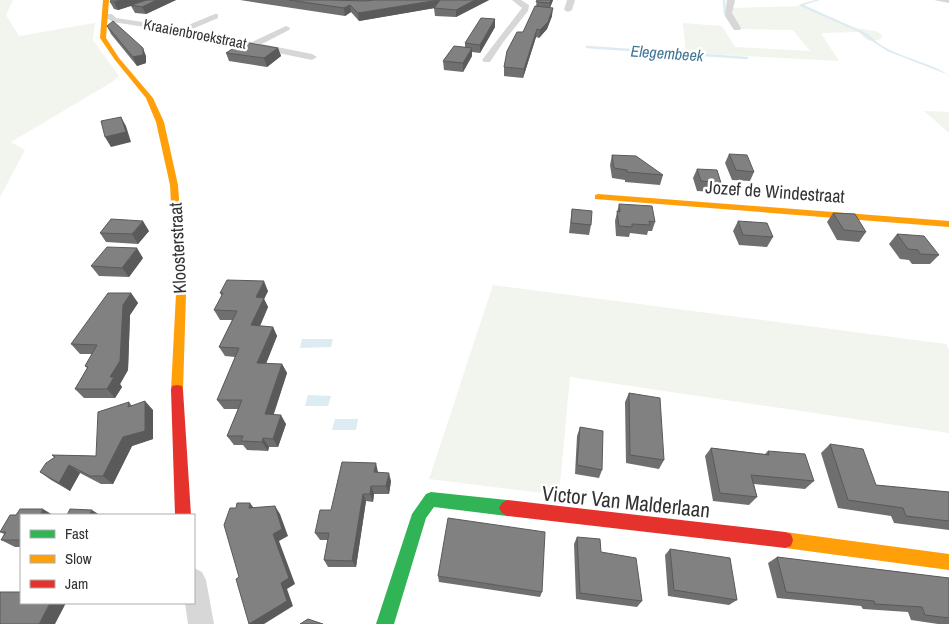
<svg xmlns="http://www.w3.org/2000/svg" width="949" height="624" font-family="'Archivo Narrow',sans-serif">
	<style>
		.green { fill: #f1f5ed }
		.water { fill: #ddebf3 }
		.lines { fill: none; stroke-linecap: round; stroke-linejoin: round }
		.stream { stroke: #ddebf3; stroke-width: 2.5 }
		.street { fill: #d7d7d7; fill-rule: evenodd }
		.fast { fill: #30b455; fill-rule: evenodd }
		.slow { fill: #ff9f0a; fill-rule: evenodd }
		.jam { fill: #e5322d; fill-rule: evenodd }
		.wall { fill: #6f6f6f }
		.shaded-wall { fill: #5a5a5a }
		.building { fill: #818181; stroke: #5a5a5a }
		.labels { text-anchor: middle; stroke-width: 5; stroke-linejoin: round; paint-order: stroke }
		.far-street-label { font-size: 15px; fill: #333; stroke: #fff }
		.far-water-label { font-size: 16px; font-style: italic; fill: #3f7597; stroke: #fff }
		.street-label { font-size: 18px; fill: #333; stroke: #fff }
		.near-street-label { font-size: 21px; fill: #333; stroke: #fff }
	</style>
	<rect width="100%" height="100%" fill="#fff"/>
	<path class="green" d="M0 0H13L6 15 19 36 95 23 93 40 119 76 112 82 11 142 25 150 0 197Z
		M801 6 856 28 876 31 881 34 882 38C873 43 865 42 860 32L821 33 839 61 686 53 683 23 722 26 735 47 810 51 793 30 741 29 731 16 732 8Z
		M924 111 949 112V133Z
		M493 285 946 344 949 350V433L570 377 559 495 429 479Z"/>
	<path class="water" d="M815 0H820L804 5 868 34C889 57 924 59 949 75L887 51 857 31 798 5Z
		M302 339H333L331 347 300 348Z
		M308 395 331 396 328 406H305Z
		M335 419H358L356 430H332Z"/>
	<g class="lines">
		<path class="stream" d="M724 0 725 14
			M587 47 747 58"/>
		<path class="street" d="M512 0H521L529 5 528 11 504 41 490 62H484L482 60 522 8Z
			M567 0H575L572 10 568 12 564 10Z
			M727 0H735L732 13 741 28 740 30H734L725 16Z
			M934 0H949V3Z
			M106 14H112L116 18 181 28 215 14H218V18L190 30 252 42 286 26 290 28 289 30 262 44 312 54 317 57 312 60 182 33 113 22 106 18Z
			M194 568 202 572 206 580 214 624H188L185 603H194Z"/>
		<path class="fast" d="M431 492 507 500 512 503 515 508 512 513 507 516 434 507 426 518 394 624H376L412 514 426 494Z"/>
		<path class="slow" d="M103 0H109L106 38 119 58 153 98 164 122 178 185 186 294 183 390 182 394 177 395 172 394 171 390 176 294 170 185 156 122 146 98 115 60 100 38Z
			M598 194 949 221V227L595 199V195Z
			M785 532 949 554V570L785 548 779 546 777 540 779 534Z"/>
		<path class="jam" d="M177 385 182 386 183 390 191 515H175L171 390 172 386Z
			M507 500 785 532 791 534 793 540 791 546 785 548 507 516 502 513 499 508 502 503Z"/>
	</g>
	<path class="wall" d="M111 0H176L146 14 135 13 131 6 118 10 114 9 110 2Z
		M240 0H489L456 17 435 16 434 8 359 21 351 12 345 16Z
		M537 0H553L550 8 552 16 547 29 539 38 536 37 523 78 504 76V67L523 32 536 6Z
		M495 19V27L480 53 472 52V56L463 72 444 70 443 61 465 47V43Z
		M107 26 146 56V63L137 66 111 34Z
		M278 48 281 56 267 67 229 61 226 53Z
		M729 154 754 172 750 181 732 180 725 163Z
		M612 155 663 175 660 185 625 182V180L612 178 610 165Z
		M697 169 721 183 717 192 697 191 693 178Z
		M619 204 655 222 652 231H648L647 235 630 233 629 237 616 236 615 221Z
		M572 209 591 225 589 235 569 233Z
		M833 213 866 232 859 242 837 240 827 222Z
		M738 221 773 237 767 247 739 245 733 231Z
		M149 231 138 244 106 242 100 233Z
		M897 234 939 255 930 264H912L909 260 900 259 889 244Z
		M143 258 129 277 99 276 91 266Z
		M268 291 264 299 268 307 260 326 273 327 277 336 266 364H282L287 373 273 415 286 424 278 447H269L268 451 247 450 243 445H234L227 436 238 409H224L217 400 235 357 225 356 219 347 232 320H220L214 310 222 296 220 293Z
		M131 293 138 303 130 315 128 370 120 384 122 387 115 398H84L75 389 87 368 85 366 92 354H80L71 344Z
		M629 393 664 460 659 469 626 463 625 402Z
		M129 402 132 406 153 410V439L132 446 113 484H101L80 473 70 491 51 480 40 472 55 458 52 455 96 456Z
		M580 427 602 470 599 478 575 474 577 436Z
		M830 444 876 485 949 492V530L894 523 891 516 838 508 821 453Z
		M711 448 765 454 768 451 814 481 805 489 754 484 757 497 749 505 713 501 705 456Z
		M378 472 391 481 389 494H374L373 502 366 501 356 567H328L324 560 328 540H320L315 533 331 510Z
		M21 515V547H15L1 540 4 534 0 532Z
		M577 537 642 601 637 607 576 599 574 544Z
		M670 549 737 600 729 605 668 596 665 555Z
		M777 557 949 578V624H938L911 620 908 612 863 609 861 606 777 598 768 563Z
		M438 576 542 592 540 597 439 582Z"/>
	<path class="shaded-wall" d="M122 0H149L118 10 114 2Z
		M157 0H176L146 14 142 7Z
		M441 0V7L359 21 358 13Z
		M475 0H489L456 17V10Z
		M551 0H553L549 10 550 3Z
		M350 5 351 12 345 16 344 8Z
		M553 8 552 16 547 29 539 38 540 30Z
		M495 19V27L480 53V45Z
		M537 29 536 37 523 78 524 69Z
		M143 48 146 56V63L137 66 133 57Z
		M278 48 281 56 267 67 264 58Z
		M472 48V56L463 72V63Z
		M121 117 126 126 131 142 111 147 105 137Z
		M143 221 149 231 138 244 132 234Z
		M137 248 143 258 129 277 122 268Z
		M264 281 268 291 264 299 268 307 256 335 251 325 256 297Z
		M131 293 138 303 130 315 128 370 120 384 122 387 115 398 107 389 110 377 123 305Z
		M273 327 277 336 262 373 257 363Z
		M282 364 287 373 271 423 265 414Z
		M145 401 153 410V439L132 446 113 484 103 476 123 437Z
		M281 415 286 424 278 447 273 439Z
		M263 438 269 447 268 451 262 442Z
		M376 463 378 472 377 480 374 472Z
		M69 465 80 473 70 491 59 483Z
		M389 473 391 481 389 494 386 486Z
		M371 486 374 494 373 502 370 494Z
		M363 494 366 501 356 567 352 561Z
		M250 503 256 511 249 508Z
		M275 506 280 514 288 536 279 541 295 584 287 589 293 606 264 624H249L281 583 273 534Z
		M43 509 53 515H40Z
		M92 510 100 515H89Z
		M50 603H66L55 624H39Z"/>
	<path class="building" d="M111 0H122L114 2H110Z
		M147 0H157L142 7 131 5Z
		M289 0H329L366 1 374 0H439L358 13 350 5 344 8Z
		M440 0H475L456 10 434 8Z
		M537 0H551L550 3 536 2Z
		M535 6 553 8 548 22 540 30 537 29 524 69 504 67 507 51 517 32H523Z
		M481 18 495 19 480 45 465 43Z
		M113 21 143 48V55L133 57 107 26Z
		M243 42 278 48 264 58 226 53Z
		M454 46 472 48 463 63 443 61Z
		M121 117 126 132 105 137 101 121Z
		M729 154 747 155 754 172 736 170Z
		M612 155 636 156 663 175 627 172V170L614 168Z
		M697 169 717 170 721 183 701 181Z
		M619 204 652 206 655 222 649 221 650 225 632 224V227L619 226 617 211 620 212Z
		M572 209 592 211 591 225 571 223Z
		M833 213 855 214 866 232 844 230Z
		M111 219 143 221 132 234 100 233Z
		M738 221 767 223 773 237 743 235Z
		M897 234 924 236 939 255 920 254 918 250 908 249Z
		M107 247 137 248 122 268 91 266Z
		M227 280 264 281 256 297 264 298 251 325 273 327 257 363 282 364 265 414 281 415 273 439 263 438 262 442 241 441 243 436H227L242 400H217L239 348 219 347 237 311 214 310 223 293H220Z
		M108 293H131L123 305 120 361 110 377H114L107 389H75L88 367 85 366 97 345 71 344Z
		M629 393 660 398 664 460 630 455Z
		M145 401V431L123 437 103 476H90L69 465 59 483 40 472 46 463 55 457 52 455 96 456 98 412 129 402 128 407Z
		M580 427 603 431 602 470 577 465Z
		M830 444 863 449 876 485 949 492V521L906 516 903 508 848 500Z
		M711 448 769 455 768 451 805 454 814 481 751 475 757 497 720 493Z
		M342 462 376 463 374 472 389 473 386 486H371L370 494H363L352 561 324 560 329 533H315L320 510H331Z
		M237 503H250L249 508 275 506 282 529 273 534 289 578 281 583 287 601 249 624 236 579 239 577 224 525 230 508H236Z
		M20 509H43L40 515H21V540H1L6 532H0L10 515H16Z
		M70 509 92 510 89 515H67Z
		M448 518 545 532 542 592 438 576Z
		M577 537 600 539 601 552 636 558 642 601 580 593Z
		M670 549 730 558 737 600 674 590Z
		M777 557 949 578V618L925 615 922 607 875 604 874 601 786 592Z
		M0 592H21V603H50L39 624H0Z
		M308 619 323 624H300Z"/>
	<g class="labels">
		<g class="far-street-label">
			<text transform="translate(195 34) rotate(11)" y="5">Kraaienbroekstraat</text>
		</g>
		<g class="far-water-label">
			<text transform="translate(667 53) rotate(4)" y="6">Elegembeek</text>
		</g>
		<g class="street-label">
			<text transform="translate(775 192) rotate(4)" y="6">Jozef de Windestraat</text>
			<text transform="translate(178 248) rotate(-93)" y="6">Kloosterstraat</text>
		</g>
		<g class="near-street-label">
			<text transform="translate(626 502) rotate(6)" y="7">Victor Van Malderlaan</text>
		</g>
	</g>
	<rect x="20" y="514" width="175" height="90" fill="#ffffff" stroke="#adadad"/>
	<rect x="30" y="530" width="25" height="8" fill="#30b455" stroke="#adadad"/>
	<text x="65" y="539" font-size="15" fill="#333333">Fast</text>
	<rect x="30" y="555" width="25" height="8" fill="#ff9f0a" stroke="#adadad"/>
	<text x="65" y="564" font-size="15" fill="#333333">Slow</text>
	<rect x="30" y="580" width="25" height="8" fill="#e5322d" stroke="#adadad"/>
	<text x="65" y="589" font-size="15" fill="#333333">Jam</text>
</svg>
